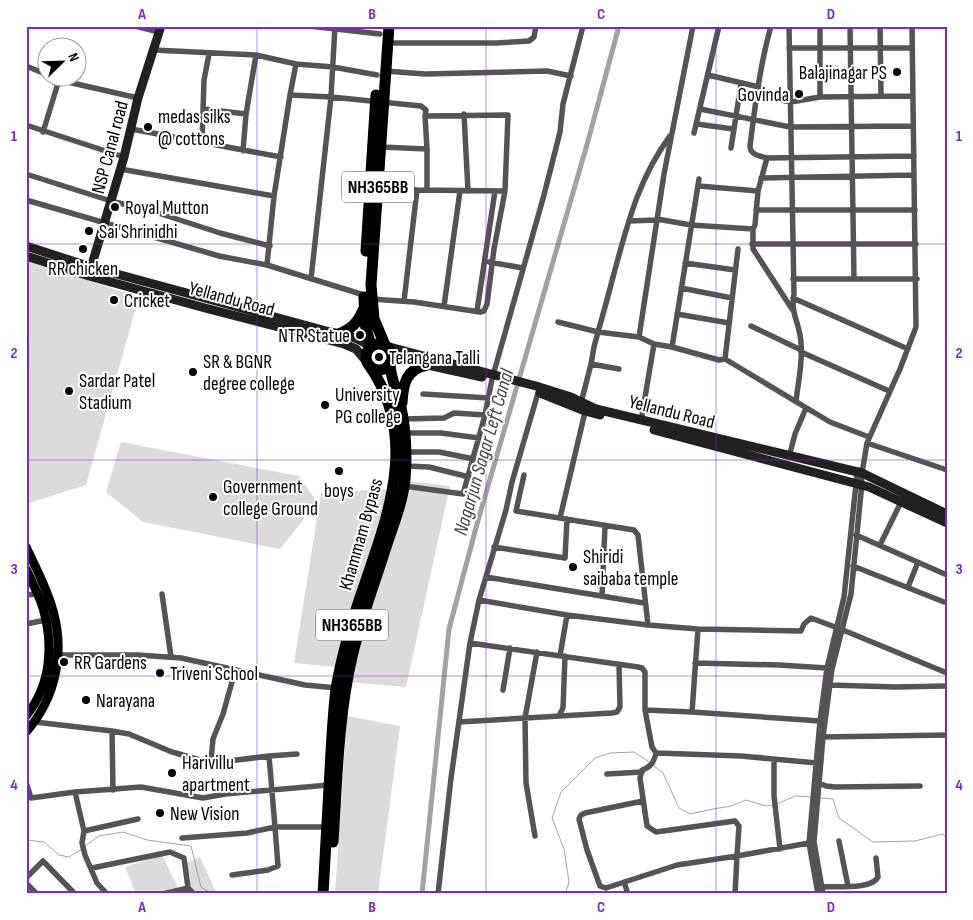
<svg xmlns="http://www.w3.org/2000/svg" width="973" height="920" font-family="'Sofia Sans Condensed',sans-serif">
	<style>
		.green { fill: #dbdbdb }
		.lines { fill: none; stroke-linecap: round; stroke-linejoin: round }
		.stream { stroke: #a2a2a2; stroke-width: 1 }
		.canal { stroke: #a2a2a2; stroke-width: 5 }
		.street { stroke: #545454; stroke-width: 5.5 }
		.secondary { stroke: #212121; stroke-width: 9 }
		.primary { stroke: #000; stroke-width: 9 }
		.highway { stroke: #000; stroke-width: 11 }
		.grid { fill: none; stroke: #7b2cbf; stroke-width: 1; stroke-opacity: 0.55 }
		.poi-dot { fill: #000; stroke: #fff; stroke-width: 2 }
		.labels { text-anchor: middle; stroke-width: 4; stroke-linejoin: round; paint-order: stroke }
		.shield { fill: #fff; stroke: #4c4c4c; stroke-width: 1 }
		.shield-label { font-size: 18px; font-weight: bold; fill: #000 }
		.poi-label { font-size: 19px; fill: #000; stroke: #fff; text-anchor: start }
		.street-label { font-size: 19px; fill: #000; stroke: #fff }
		.water-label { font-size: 20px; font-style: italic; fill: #434343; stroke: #fff }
		.neatline { fill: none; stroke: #7b2cbf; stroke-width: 2 }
		.grid-label { font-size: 16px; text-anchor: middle; font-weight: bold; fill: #7b2cbf }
	</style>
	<rect width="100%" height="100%" fill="#fff"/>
	<path class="green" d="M26 260 139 297 86 485 26 504Z
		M121 442 299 476 317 502 280 549 143 522 106 492Z
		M407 481 450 486 406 687 348 682Z
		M388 489 337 667 294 663 321 493Z
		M347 716 400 726 378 894H335Z
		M162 855 181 894H136L125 867Z
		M200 857 215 890 226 894H192L184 864Z"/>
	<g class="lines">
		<path class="stream" d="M654 766 663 773 679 808 690 814 713 809 731 806 746 800 766 806 773 805
			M820 798 833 799 839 818 873 842 915 841 943 834 947 839
			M777 804 795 796 811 797
			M26 840 44 842 59 855 69 857 82 849
			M85 846 99 836 123 832 147 840 191 846 201 887 212 894
			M565 894 569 882 564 849 552 818 561 792 595 758 610 753 634 752 649 762"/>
		<path class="canal" d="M422 894 449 629 477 524 588 141 619 26"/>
		<path class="street" d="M135 26 159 32
			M309 26 380 34
			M789 26 794 294C790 314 800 323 801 343 803 362 798 383 796 401
			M820 26V97
			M850 26 854 279
			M880 26 881 96
			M388 43H496L529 41 534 37 536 26
			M789 48H912
			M154 50 256 55 296 64 333 67 377 75
			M26 66 48 75
			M385 71 425 74 547 71 571 76
			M708 75 759 87
			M53 78 59 80 138 98
			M290 95 331 97 421 106 426 110 425 116 508 115 505 191
			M757 95 791 102 820 97 912 96
			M204 109 246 114
			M700 109 790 127 913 126
			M464 114 468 191
			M425 116 427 149
			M697 124 733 129
			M26 125 124 157
			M131 129 281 157
			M43 132 59 80
			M694 133 719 26
			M202 143 204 80 209 54
			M381 147 427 149V190
			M731 148 741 84
			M243 151 246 114 256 55
			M767 158 914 156
			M120 169 274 196
			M26 174 111 201 155 212 220 233 270 246
			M761 178 914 175
			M699 186 758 191 755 225 753 229V249L792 309
			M758 191 767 158C760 156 750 155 750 146 755 106 760 65 771 26
			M26 200 219 256 267 265 364 295
			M756 210H915
			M657 219 691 225 753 229
			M629 221 657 220
			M752 244H916
			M489 262 523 268
			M685 263 735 270
			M267 265 274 196 290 95 296 64
			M311 279 331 97 335 26
			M793 279H917
			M681 288 732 298
			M793 298 908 349
			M371 299 414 302 480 312 484 311 487 304 494 249 505 191 417 190 378 186
			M404 301 417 190
			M444 306 460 191
			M477 311 495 191
			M677 314 729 323
			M558 322 598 332 639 337 654 344 672 347 719 360 725 359 830 422 869 437
			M751 326 801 350
			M639 337 664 174 693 26
			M672 347 699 179
			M801 352 889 391
			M725 359 738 249
			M591 364 619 369
			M423 394 489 398
			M581 403 591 364 594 347C600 324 607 301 613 277 627 226 638 179 670 136
			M403 419 444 418 454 413 485 415
			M641 421 654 344
			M405 433H441L479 438
			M867 443 947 470
			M406 452H439L474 459
			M789 457 795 434 806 408
			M406 466 429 467 469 477
			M524 475 516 511 634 530 638 535 648 625
			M404 486 463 494 485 415 492 379 544 195 560 132 563 104 583 26
			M560 518 586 408
			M856 535 947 575
			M880 545 901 502
			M494 547 565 558 567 519
			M853 566 944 602
			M486 577 644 603
			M908 587 918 562
			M162 594 171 657
			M26 595 37 594
			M602 596 605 526
			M479 600 567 615 648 625 698 629 801 631 804 624 811 618 843 630 947 673
			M26 624 46 620
			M698 629 692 712 820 721
			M470 643 638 667 642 668 645 672V710L692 712
			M58 655H138L181 658 305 685 337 688
			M560 656 567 615
			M695 663 779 665 827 668
			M830 685 895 687 947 686
			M503 690 510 648
			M645 710 652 747 656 753 741 756 817 763
			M559 716 563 708 565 656
			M35 722 112 731 129 734 172 752 200 760 229 761 269 756 297 754
			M459 722 612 713 617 712 620 707 619 664
			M112 731 113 790
			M823 737 947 735
			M656 753C654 762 651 767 642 770L640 778 647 826 656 832 735 821 739 826 737 856 809 843
			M269 756 275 827H326
			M211 760 213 739 223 714 235 671
			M774 760V796L780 849
			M607 774 642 772
			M26 782 31 798 75 792 141 787 203 798 225 794 329 785
			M819 783 826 786 835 787 920 786
			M75 792 84 831 82 843 85 855 97 883 107 894
			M643 801 585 813 581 815 579 819 587 850 600 886 606 888 677 865 737 856 735 894
			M84 831 138 819
			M535 836 526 783 525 718 537 652
			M182 838 247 833 275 827 278 866 268 870 232 875
			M839 841 848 886
			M92 868 170 852 184 858 188 888 194 894
			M26 878 43 861 75 894
			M624 882 628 894
			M26 883 37 894
			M821 887C835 886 872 890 878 877L876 858
			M163 894 188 888
			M438 894 451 778 470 643 479 600 506 510 512 482 538 393
			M818 894 809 843 820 721 827 668 844 597 856 484 857 472 860 470
			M823 894 814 842 823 737 832 669 851 594 861 493 862 473 867 443 900 369 916 327 912 26"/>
		<path class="secondary" d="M26 246 91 267 330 332C346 335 358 337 370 347
			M26 256 89 276 205 308 344 344 356 349 367 362
			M90 271 124 157 138 98 161 26
			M386 346 536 386 571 397 596 409 862 473 947 514
			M392 357 482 377
			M540 393 585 411 600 415
			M654 430 869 487 947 523"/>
		<path class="primary" d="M26 547C35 566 45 585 51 604 66 649 57 697 26 732
			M26 569C32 582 39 595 43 608 54 645 51 685 26 716"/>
		<path class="highway" d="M366 251 376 95
			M364 297 365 324 371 346
			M339 334C351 329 358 323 363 310
			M366 357a13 13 0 1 1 26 0a13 13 0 1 1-26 0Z
			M385 345 374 319 371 285 389 26
			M402 403C403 384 406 369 427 365
			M333 842C337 781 338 717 352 657 361 618 376 580 388 541 395 521 403 500 405 479 407 455 406 431 401 407 398 393 390 378 390 363
			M323 894C325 858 327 823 329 788 331 755 332 722 336 689 342 653 353 617 365 583 390 510 418 435 369 365"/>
	</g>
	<path class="grid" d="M257 26V894M486 26V894M716 26V894M26 244H947M26 460H947M26 676H947"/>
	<g class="poi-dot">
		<circle cx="897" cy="72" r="5"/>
		<circle cx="799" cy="94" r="5"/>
		<circle cx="148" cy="127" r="5"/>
		<circle cx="115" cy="207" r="5"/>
		<circle cx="89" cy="231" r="5"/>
		<circle cx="83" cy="249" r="5"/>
		<circle cx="114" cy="300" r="5"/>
		<circle cx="360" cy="335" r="5"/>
		<circle cx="379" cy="357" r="5"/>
		<circle cx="193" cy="372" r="5"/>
		<circle cx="69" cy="391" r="5"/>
		<circle cx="325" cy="405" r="5"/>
		<circle cx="339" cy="471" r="5"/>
		<circle cx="213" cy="497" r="5"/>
		<circle cx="573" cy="567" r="5"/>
		<circle cx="64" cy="662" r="5"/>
		<circle cx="160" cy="673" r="5"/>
		<circle cx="86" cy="700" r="5"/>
		<circle cx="172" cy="773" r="5"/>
		<circle cx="160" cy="813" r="5"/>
	</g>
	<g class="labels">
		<g class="shield">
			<rect x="342" y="171.5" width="72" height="31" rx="4"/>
			<rect x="316" y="609.5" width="72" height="31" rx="4"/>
		</g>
		<g class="shield-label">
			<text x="378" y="193">NH365BB</text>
			<text x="352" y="631">NH365BB</text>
		</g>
		<g class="poi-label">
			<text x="887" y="79" text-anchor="end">Balajinagar PS</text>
			<text x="789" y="101" text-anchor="end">Govinda</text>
			<text x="158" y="123">medas silks<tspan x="158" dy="22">@ cottons</tspan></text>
			<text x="125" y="214">Royal Mutton</text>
			<text x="99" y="238">Sai Shrinidhi</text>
			<text x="83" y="275" text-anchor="middle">RR chicken</text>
			<text x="124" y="307">Cricket</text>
			<text x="350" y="342" text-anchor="end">NTR Statue</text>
			<text x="389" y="364">Telangana Talli</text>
			<text x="203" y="368">SR &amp; BGNR<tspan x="203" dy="22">degree college</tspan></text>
			<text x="79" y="387">Sardar Patel<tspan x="79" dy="22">Stadium</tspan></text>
			<text x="335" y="401">University<tspan x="335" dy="22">PG college</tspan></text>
			<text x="223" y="493">Government<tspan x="223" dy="22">college Ground</tspan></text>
			<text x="339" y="497" text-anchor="middle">boys</text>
			<text x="583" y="563">Shiridi<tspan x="583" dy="22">saibaba temple</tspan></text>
			<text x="74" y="669">RR Gardens</text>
			<text x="170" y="680">Triveni School</text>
			<text x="96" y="707">Narayana</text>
			<text x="182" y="769">Harivillu<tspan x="182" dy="22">apartment</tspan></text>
			<text x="170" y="820">New Vision</text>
		</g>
		<g class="street-label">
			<text transform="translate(109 147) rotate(-75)" y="7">NSP Canal road</text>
			<text transform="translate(232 298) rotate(15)" y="7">Yellandu Road</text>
			<text transform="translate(672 411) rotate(14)" y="7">Yellandu Road</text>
			<text transform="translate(360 534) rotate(-74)" y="7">Khammam Bypass</text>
		</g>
		<g class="water-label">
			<text transform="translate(483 452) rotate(-74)" y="7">Nagarjun Sagar Left Canal</text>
		</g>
	</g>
	<rect width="973" height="920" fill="none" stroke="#ffffff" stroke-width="55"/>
	<g transform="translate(62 62) rotate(67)"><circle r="24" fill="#ffffff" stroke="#999999"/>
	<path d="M0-4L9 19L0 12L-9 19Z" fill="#000000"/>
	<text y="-8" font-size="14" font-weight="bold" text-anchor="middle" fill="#000000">N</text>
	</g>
	<rect x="28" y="28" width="918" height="864" class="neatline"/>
	<g class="grid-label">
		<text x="142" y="19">A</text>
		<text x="372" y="19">B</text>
		<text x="601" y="19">C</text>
		<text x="831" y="19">D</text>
		<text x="14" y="141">1</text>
		<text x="959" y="141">1</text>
		<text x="14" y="358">2</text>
		<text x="959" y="358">2</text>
		<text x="14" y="574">3</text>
		<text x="959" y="574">3</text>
		<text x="14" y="790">4</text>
		<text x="959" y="790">4</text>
		<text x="142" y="912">A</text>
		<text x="372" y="912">B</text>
		<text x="601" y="912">C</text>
		<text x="831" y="912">D</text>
	</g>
</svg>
